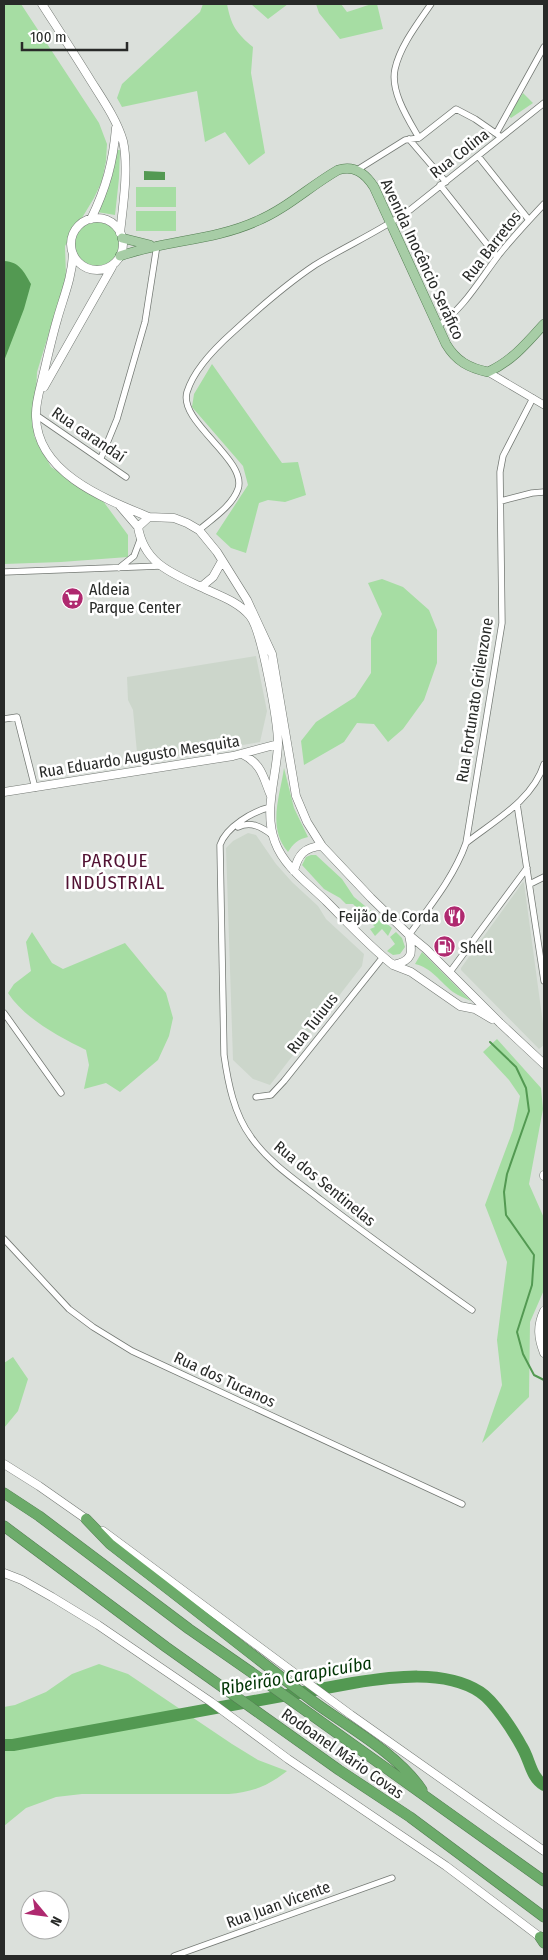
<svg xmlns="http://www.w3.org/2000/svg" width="548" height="1960" font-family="'Fira Sans Condensed',sans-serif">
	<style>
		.built { fill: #ccd6cb }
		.green { fill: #a6dda3 }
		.water { fill: #539952 }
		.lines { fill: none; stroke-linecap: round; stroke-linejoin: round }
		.stream { stroke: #539952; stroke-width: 2 }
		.river { stroke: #539952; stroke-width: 12 }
		.minor-casing { stroke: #747974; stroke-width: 7 }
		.tertiary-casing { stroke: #747974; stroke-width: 8 }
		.secondary-casing { stroke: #747974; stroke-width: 9 }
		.primary-casing { stroke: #547e53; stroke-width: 10 }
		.motorway-casing { stroke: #547e53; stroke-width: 11 }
		.minor { stroke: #fff; stroke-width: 5.5 }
		.tertiary { stroke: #fff; stroke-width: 7 }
		.secondary { stroke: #fff; stroke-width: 8 }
		.primary { stroke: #a7cda6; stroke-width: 9 }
		.motorway { stroke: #6cab6a; stroke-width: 10 }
		.labels { text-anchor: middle; stroke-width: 5; stroke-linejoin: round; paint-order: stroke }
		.street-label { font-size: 16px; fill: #282a28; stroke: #fff }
		.poi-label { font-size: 16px; fill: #282a28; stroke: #fff; text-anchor: start }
		.water-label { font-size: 18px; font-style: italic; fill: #003504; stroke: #fff }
		.quarter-label { font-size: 19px; letter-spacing: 1px; fill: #521233; stroke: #fff }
	</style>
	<rect width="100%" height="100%" fill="#dbe0db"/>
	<path class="built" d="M256 656 267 711 260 742 138 763 133 710 128 700 127 677Z
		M248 833 256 835 276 864 292 882 318 906 326 919 364 954 362 966 270 1085 253 1079 233 1060 226 848 233 841Z
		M523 882 524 883 544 1031V1045L539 1049 461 970V968Z"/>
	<path class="green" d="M4 4H21L99 123 107 144 106 161 102 181 94 198 65 246 66 277 37 372 34 436 51 467 103 501 128 535V557L61 562 4 564Z
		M203 4H227C231 25 236 33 253 47L251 73 265 153 249 165 225 132 205 142 197 91 122 107 117 98 122 84 200 12Z
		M251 4H288L268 19Z
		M316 4H341L347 12C358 9 367 4 377 4L383 29 340 39 319 13Z
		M523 93 533 103 511 118 508 115Z
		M116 150H120L119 178 115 215 97 212C108 192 115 173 116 150Z
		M136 187H176V207H136Z
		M136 211H176V231H136Z
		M75 244a22 22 0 1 1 44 0a22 22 0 1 1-44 0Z
		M212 364 282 463 298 462 306 495 285 502 268 500 259 503 246 553 231 548 216 534 248 485 243 466 192 407 194 394Z
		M382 579 403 587 429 610 437 630V663L424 700 403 729 388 742 374 724 357 723 344 742 304 765 301 741 316 722 355 697 371 673V638L382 614 368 583Z
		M284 768 294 808 308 837C298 839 293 844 288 852 267 828 280 796 284 768Z
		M311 855H316L342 879 354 897 392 928 388 936 382 929 375 936 370 929 375 927 353 904H346L340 898 324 889 302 865 306 857Z
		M32 932 52 963 63 969 125 943 166 993 173 1018 169 1036 158 1060 120 1092 106 1083 84 1089 89 1065 86 1050C59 1037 24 1018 8 993L14 984 31 971 26 942Z
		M396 932 402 938 405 947 400 954 393 955 387 951 395 944 390 937Z
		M422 952 471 1001C465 998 459 996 453 992 441 983 431 967 415 964Z
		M497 1039 541 1088 543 1109 529 1184 544 1218V1290L530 1322 529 1397 482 1443 502 1385 497 1340 507 1262 485 1205 513 1130 520 1096 509 1080 483 1052Z
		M13 1357 28 1379 18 1411 4 1428V1363Z
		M99 1664 128 1674 232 1744 258 1760 287 1771C268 1786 253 1792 229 1794H82L56 1797 26 1808 4 1826V1707L15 1705 46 1692 72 1674Z"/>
	<path class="water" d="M144 171 165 172V180H144Z
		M4 261C20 262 24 272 31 284L24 309 4 361Z"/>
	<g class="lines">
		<path class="stream" d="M490 1042 516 1067 526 1088 529 1111 507 1174 504 1192 506 1215 534 1255 532 1285 517 1332 523 1354 534 1375 544 1380"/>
		<path class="river" d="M4 1745H13L353 1683C391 1677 445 1669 480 1692 494 1701 514 1732 522 1747 530 1760 531 1778 544 1785"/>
		<defs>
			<path id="minor" d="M497 132 544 47
				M419 138C408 119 390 91 395 69 400 46 418 23 431 4
				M409 139 446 182
				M478 156 529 220
				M357 170 405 140 419 138 456 109 475 119 501 137
				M440 185 497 257
				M438 326C464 308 479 281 498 256 512 238 528 221 544 204
				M36 415 126 477
				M101 458 117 419 145 322 157 245
				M501 501 532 493 544 492
				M199 530C213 518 232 506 238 489 248 460 178 422 187 392 194 369 215 348 233 332 259 308 285 285 315 265 346 246 380 231 410 210L544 103
				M119 568 134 556 140 540
				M4 572 160 566
				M4 719 17 717 35 788
				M517 804 544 981
				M271 807C253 811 226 827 220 845L224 1055C228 1083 234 1114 251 1137 269 1163 297 1181 321 1200 371 1238 421 1274 472 1310
				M238 827C251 821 262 827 272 835
				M466 843C494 821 533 800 544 764
				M530 884 544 877
				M409 935C430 906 454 877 466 843L502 623 500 472 503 456 533 398
				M450 972 527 868
				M4 1013 61 1093
				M256 1097 271 1095 284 1081 383 957
				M4 1239 69 1309 93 1327 132 1351 462 1504
				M174 1956 392 1878"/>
			<path id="tertiary" d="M488 372 544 405"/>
			<path id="secondary" d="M42 4C58 29 75 55 91 81 103 100 117 120 123 141 129 168 123 206 120 233
				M71 244a26 26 0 1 1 52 0a26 26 0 1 1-52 0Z
				M91 219C106 188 113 163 116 128
				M73 254C72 278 63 298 57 320 52 337 48 355 44 372 41 386 35 402 36 417 37 473 105 499 149 517
				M44 387 112 267
				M120 506 138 527
				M222 561 213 577 201 587C171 573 144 563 138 527L149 517 174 518 187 523 199 530 217 552 247 600 272 654 296 796 307 822 322 846 371 898 409 935 426 949 500 1023 544 1064
				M201 587C217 595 238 601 250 616 262 631 278 722 278 744 277 776 263 811 275 842 284 867 309 884 327 902 348 923 369 946 393 965L411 972 460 1006 475 1009 492 1019
				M242 754C262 764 263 777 271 796
				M4 792 233 756 278 744
				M294 871C298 855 304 847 322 846
				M393 965C413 961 413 953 409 935
				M544 1175V1176
				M544 1311C537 1326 538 1338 544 1353
				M4 1464 39 1486 89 1521
				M103 1531 351 1715 544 1851
				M4 1573 22 1580 52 1597 98 1625 211 1702 288 1759 446 1866 540 1937"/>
			<path id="primary" d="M122 238 150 245
				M120 256C165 240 213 241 257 221 286 209 310 186 338 170 354 165 365 173 374 187L446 344C456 361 469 368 488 372 512 361 527 343 544 324"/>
			<path id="motorway" d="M4 1493 39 1516 189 1629 271 1686 544 1881
				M86 1519 110 1544 137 1565C196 1610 254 1657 314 1702 348 1727 398 1754 422 1790
				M4 1526 166 1647 339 1770 410 1817 544 1917
				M540 1937 544 1943"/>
		</defs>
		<use href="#minor" class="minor-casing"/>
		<use href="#tertiary" class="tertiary-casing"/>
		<use href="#secondary" class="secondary-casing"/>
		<use href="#primary" class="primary-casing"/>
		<use href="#motorway" class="motorway-casing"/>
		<use href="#minor" class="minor"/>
		<use href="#tertiary" class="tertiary"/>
		<use href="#secondary" class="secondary"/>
		<use href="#primary" class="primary"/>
		<use href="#motorway" class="motorway"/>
	</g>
	<defs>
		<symbol id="supermarket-disc" viewBox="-11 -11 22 22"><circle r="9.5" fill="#af296f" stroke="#fff"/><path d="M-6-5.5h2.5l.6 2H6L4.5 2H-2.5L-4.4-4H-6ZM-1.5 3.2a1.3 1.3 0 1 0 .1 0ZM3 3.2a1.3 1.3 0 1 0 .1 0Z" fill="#fff"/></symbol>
		<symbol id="restaurant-disc" viewBox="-11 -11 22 22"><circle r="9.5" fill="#af296f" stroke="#fff"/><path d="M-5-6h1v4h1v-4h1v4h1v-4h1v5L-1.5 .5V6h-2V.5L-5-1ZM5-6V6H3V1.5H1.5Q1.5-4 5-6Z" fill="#fff"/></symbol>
		<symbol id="fuel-disc" viewBox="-11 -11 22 22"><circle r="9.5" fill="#af296f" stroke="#fff"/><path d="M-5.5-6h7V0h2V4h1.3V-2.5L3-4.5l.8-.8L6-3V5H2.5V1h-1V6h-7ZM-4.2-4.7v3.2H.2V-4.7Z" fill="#fff"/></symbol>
	</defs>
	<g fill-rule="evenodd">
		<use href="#supermarket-disc" x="60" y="586" width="25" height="25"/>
		<use href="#restaurant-disc" x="442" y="904" width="25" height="25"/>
		<use href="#fuel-disc" x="432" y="934" width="25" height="25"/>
	</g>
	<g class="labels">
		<g class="street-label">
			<text transform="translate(459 153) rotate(-38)" y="6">Rua Colina</text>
			<text transform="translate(491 246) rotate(-52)" y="6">Rua Barretos</text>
			<text transform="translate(423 259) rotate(65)" y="6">Avenida Inocêncio Seráfico</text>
			<text transform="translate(89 434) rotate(34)" y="6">Rua carandaí</text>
			<text transform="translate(474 700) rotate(-81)" y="6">Rua Fortunato Grilenzone</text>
			<text transform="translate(139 756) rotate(-9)" y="6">Rua Eduardo Augusto Mesquita</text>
			<text transform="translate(312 1023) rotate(-52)" y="6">Rua Tuiuus</text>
			<text transform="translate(325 1183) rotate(39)" y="6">Rua dos Sentinelas</text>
			<text transform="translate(225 1379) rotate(25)" y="6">Rua dos Tucanos</text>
			<text transform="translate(343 1753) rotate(35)" y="6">Rodoanel Mário Covas</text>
			<text transform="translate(278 1904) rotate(-20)" y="6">Rua Juan Vicente</text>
		</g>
		<g class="poi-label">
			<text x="89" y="595">Aldeia<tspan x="89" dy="18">Parque Center</tspan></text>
			<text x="439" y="922" text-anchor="end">Feijão de Corda</text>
			<text x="460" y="953">Shell</text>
		</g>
		<g class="water-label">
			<text transform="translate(296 1676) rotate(-10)" y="6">Ribeirão Carapicuíba</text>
		</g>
		<g class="quarter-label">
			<text x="115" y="867">PARQUE<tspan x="115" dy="22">INDÚSTRIAL</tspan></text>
		</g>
	</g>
	<rect width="548" height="1960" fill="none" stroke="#282a28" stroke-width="10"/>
	<g transform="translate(45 1915) rotate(119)"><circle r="24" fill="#ffffff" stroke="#a9aaa9"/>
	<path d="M0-4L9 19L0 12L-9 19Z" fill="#af296f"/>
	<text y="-8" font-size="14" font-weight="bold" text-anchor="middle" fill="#282a28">N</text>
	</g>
	<path d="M22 42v8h105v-8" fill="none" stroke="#282a28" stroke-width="2.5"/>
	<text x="30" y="42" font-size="15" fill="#282a28" stroke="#ffffff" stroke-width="4" paint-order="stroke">100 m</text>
</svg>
